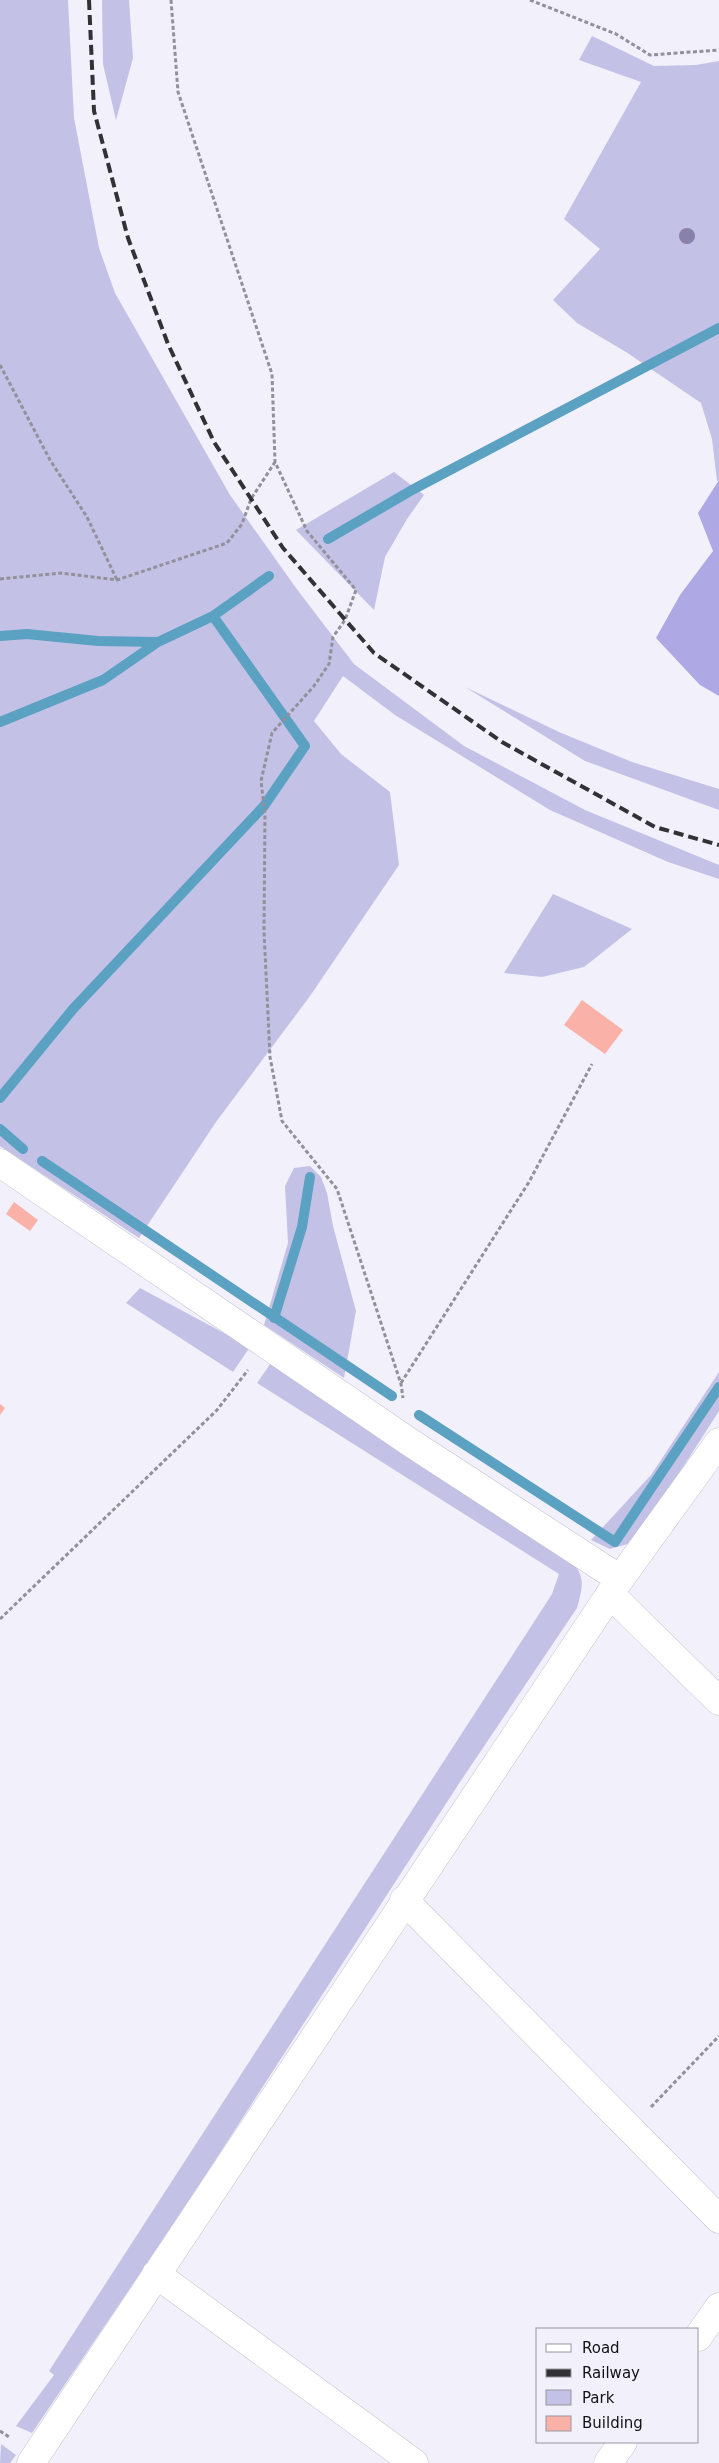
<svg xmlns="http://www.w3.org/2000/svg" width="719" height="2463" font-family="'DejaVu Sans',sans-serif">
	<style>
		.green { fill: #c4c1e7 }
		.forest { fill: #aea8e4 }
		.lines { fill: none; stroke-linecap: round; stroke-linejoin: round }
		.stream { stroke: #5ba1c2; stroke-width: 10 }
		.building { fill: #f9b1a8 }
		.minor-casing { stroke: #c5c4cf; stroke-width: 29 }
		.path { stroke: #929199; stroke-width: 3; stroke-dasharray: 4 2.5; stroke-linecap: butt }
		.minor { stroke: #fff; stroke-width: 28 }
		.rail { stroke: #323136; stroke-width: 4; stroke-dasharray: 10 5; stroke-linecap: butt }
		.tree { fill: #8980ab }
	</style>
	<rect width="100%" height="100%" fill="#f1f0fb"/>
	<path class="green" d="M0 0H68L74 118 99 248 115 293 230 495 296 588 354 664 464 746 585 810 719 865V879L668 862 550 810 395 715 343 676 314 721 341 754 390 792 399 865 310 996 216 1122 139 1238 0 1146Z
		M102 0H129L133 58 116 120 103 64Z
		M592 36 654 66 696 65 719 61V480L717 481 712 439 701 403 626 352 577 323 553 300 600 249 564 219 641 82 579 60Z
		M394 472 424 495 407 519 385 557 374 610 296 530Z
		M465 687 559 732 632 762 719 789V810L585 761Z
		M553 894 632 929 584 967 542 977 504 973Z
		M310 1166 321 1177 327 1193 333 1226 356 1311 344 1378 264 1325 288 1243 285 1186 294 1168Z
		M140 1288 250 1347 233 1372 126 1303Z
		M271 1363 568 1556C585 1576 584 1583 577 1608L460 1782 181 2213 32 2433 16 2426 54 2375 49 2371 552 1594 559 1574 257 1383Z
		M719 1372V1411L635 1542 610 1549 591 1540 651 1475Z
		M1 2444 16 2455 10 2463H0Z"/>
	<path class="forest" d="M719 480V696L700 685 656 638 680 595 713 551 698 513Z"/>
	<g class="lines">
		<path class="stream" d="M328 539 412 490 719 328
			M0 636 27 634 98 641 158 642 213 616
			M0 722 103 680 158 642
			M0 1098 73 1009 264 806 305 746 213 616 269 576
			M0 1129 23 1149
			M42 1161 392 1396
			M274 1318 302 1227 310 1177
			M419 1415 615 1542 719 1387"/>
	</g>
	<path class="building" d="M582 1000 623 1030 605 1054 564 1025Z
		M14 1202 38 1220 30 1231 6 1214Z
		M0 1404 5 1408 0 1415Z"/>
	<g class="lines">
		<defs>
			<path id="minor" d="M0 1163 411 1443 620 1579
				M610 1594 719 1701
				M404 1900 719 2219
				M156 2274 414 2463
				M698 2337 719 2307
				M31 2463 620 1579 719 1442
				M608 2463 623 2442"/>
		</defs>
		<use href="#minor" class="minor-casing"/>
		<path class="path" d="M171 0 178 92 272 374 275 462 307 531 356 590 345 620 333 637 329 664 314 686 272 733 261 781 265 814 264 931 270 1057 282 1121 337 1189 401 1384 403 1398
			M530 0 616 34 650 55 719 50
			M0 365 50 460 87 517 117 580
			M0 579 61 573 117 580 227 543 242 524 251 499 275 462
			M401 1383 529 1182 592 1064
			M0 1619 217 1410 248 1370
			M651 2107 719 2036
			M0 2431 9 2437"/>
		<use href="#minor" class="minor"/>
		<path class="rail" d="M89 0 94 111 128 238 168 344 214 442 283 548 374 653 502 742 655 827 719 845"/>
	</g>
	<circle class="tree" cx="687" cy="236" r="8"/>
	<rect x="536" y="2328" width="162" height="115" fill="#f1f0fb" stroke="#98979f"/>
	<rect x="546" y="2344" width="25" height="8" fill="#ffffff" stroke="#98979f"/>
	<text x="582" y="2353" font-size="15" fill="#121115">Road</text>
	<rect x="546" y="2369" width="25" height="8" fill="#323136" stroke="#98979f"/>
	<text x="582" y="2378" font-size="15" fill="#121115">Railway</text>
	<rect x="546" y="2390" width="25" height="15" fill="#c4c1e7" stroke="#98979f"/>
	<text x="582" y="2403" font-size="15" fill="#121115">Park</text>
	<rect x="546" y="2416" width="25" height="15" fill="#f9b1a8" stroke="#98979f"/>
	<text x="582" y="2428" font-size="15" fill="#121115">Building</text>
</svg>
